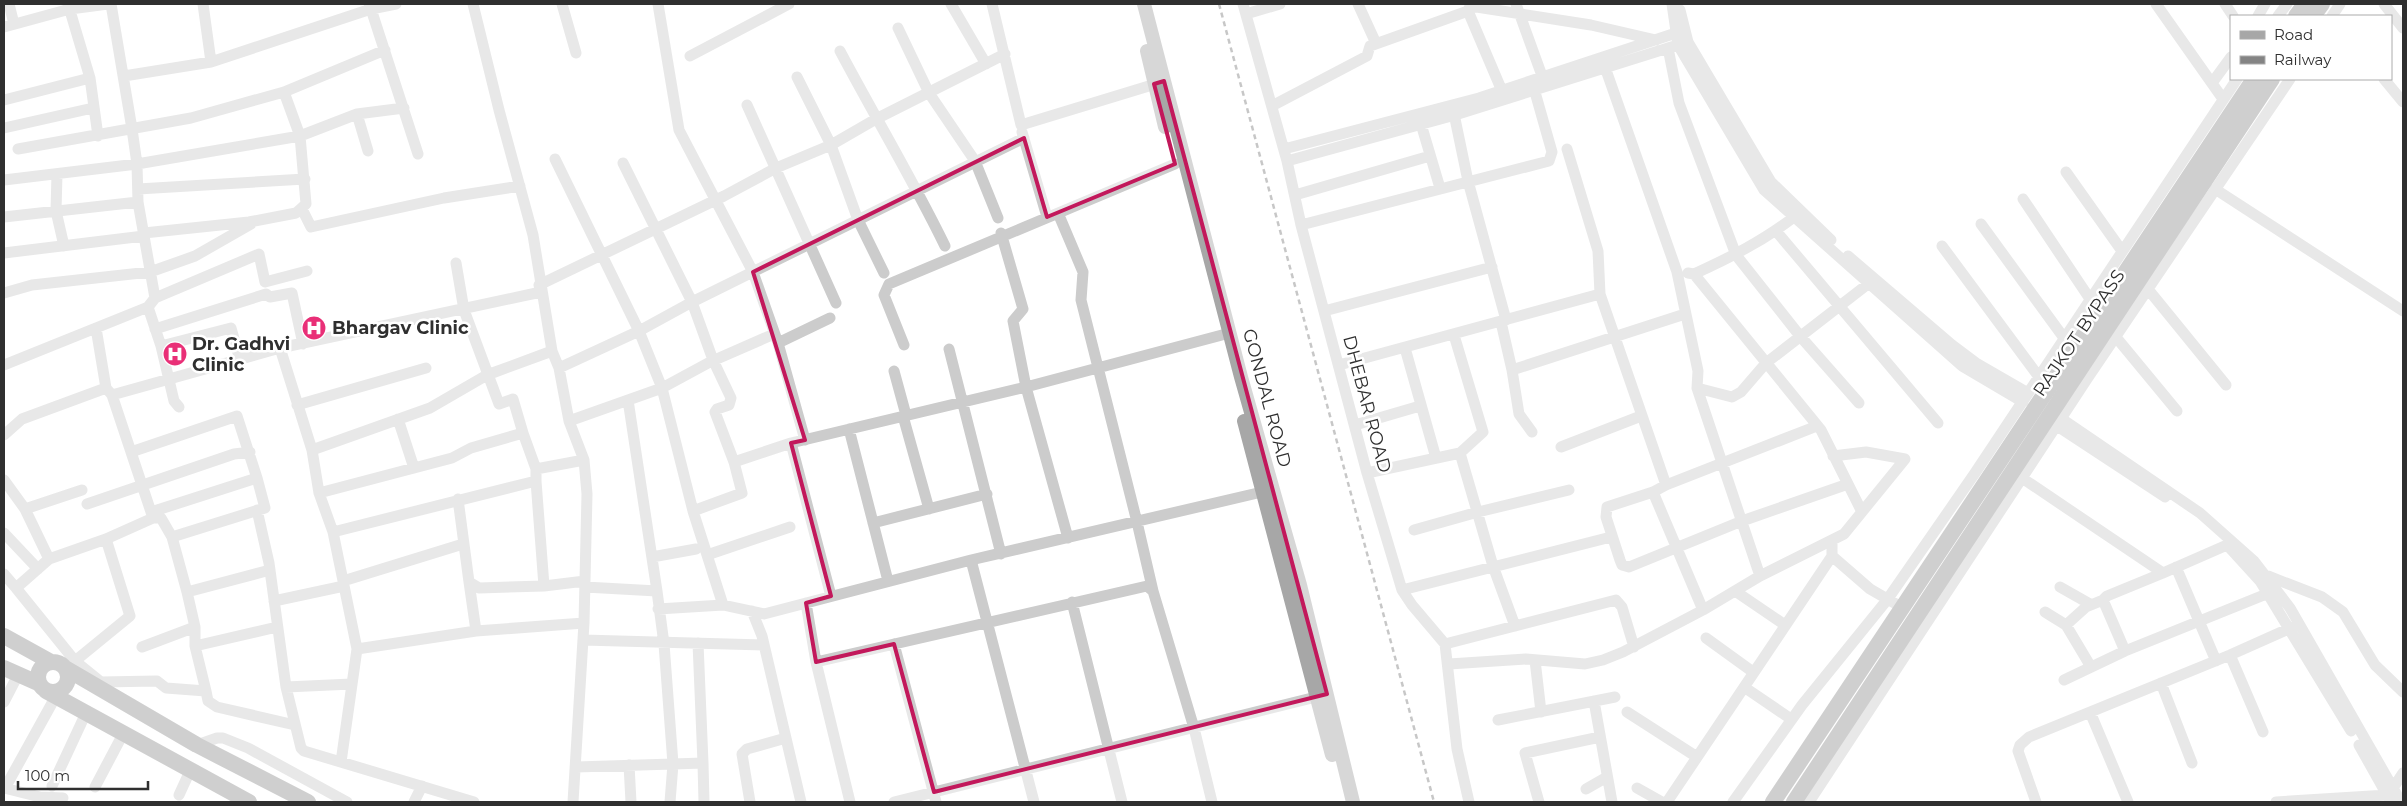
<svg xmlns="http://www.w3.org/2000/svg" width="2407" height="806" font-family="Montserrat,sans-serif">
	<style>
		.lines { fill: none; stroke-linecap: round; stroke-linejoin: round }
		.minor { stroke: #ccc; stroke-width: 11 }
		.major { stroke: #a7a7a7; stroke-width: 14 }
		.highway { stroke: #969696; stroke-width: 16 }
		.rail { stroke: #848484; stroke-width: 2.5; stroke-dasharray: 5 4; stroke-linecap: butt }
		.marked { fill: none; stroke: #c2185b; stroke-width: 4; stroke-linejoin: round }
		.labels { text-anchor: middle; stroke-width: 5; stroke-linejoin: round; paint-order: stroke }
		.poi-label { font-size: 18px; font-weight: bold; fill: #2f2f2f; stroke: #fff; text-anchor: start }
		.street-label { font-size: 18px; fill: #2f2f2f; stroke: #fff }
	</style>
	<rect width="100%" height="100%" fill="#fff"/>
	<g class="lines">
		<path class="minor" d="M9 4 14 24
			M68 4 90 78 98 136
			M111 4 132 129 137 164 138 202 155 298
			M203 4 211 62
			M369 4 371 9 396 4
			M473 4 499 110 533 235 552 351 559 368 569 421 584 460 587 494 584 623 573 802
			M562 4 576 53
			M658 4 679 130 753 272 778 343 805 440
			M951 4 986 64
			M992 4 1021 125 1162 82
			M1243 4 1287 161 1301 225 1367 473 1402 590 1412 605 1445 644 1457 749 1469 802
			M1358 4 1374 39
			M1516 4 1545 84
			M1672 4 1678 45 1764 190 1962 366 2023 402
			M2156 4 2223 99
			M2225 4 2233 16
			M2384 4 2403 28
			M1680 10 1688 42 1771 182 1831 240
			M1246 14 1280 4
			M2258 16 2265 4
			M2278 16 2287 4
			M2332 16 2340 4
			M4 27 70 9 108 4
			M898 28 929 93 975 161 998 218
			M1668 48 1679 103 1736 255 1800 336 1859 403
			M840 51C875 117 913 180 945 246
			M690 56 789 4
			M1606 70 1677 272 1698 371 1697 388 1760 576
			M124 76 211 62 371 9 418 154
			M797 77 831 145 858 220 884 273
			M2384 79 2403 102
			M2212 83 2231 57
			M1502 91 1468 11 1470 6 1591 25 1656 40
			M4 100 90 78
			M747 105 836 303
			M1272 106 1367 56 1370 46 1468 11
			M1453 109 1468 181 1506 320
			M357 114 368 151
			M1421 124 1440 188
			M4 128 93 108
			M1022 132 1047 217
			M18 149 191 118 284 92 385 50
			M1284 149 1479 98 1682 31
			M1567 149 1598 251 1600 294 1666 485
			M555 159 639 331 662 388 693 511 723 605
			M1287 161 1455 115 1684 43
			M623 163 692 302 713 360 731 398 729 405 717 409 715 412 734 462 742 493 693 511
			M2066 172 2122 251
			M57 174 56 211 64 246
			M4 180 137 164 300 136 357 114 404 108
			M138 189 305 179
			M2215 189 2403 311
			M1295 195 1430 156
			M2023 199 2090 299
			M302 209 311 227 444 198 520 186
			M1058 213 1083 272 1081 300 1137 522 1153 591
			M4 217 138 202
			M1981 224 2064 338
			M1301 225 1549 161 1552 152 1533 85
			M1776 231 1938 423
			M144 233 249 222 296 213 306 204 300 136 284 92
			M1001 233 1023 309 1013 321 1026 387 1068 538
			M1942 246 2039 377
			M4 253 144 236
			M1848 256 1952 345 1976 363 2028 393
			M456 263 464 310 499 404 513 399 523 433
			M1688 273 1694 274C1729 258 1763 241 1794 217
			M1694 274 1821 430 1861 510
			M539 285 724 196 776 168 831 145 876 119 1005 54
			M2147 288 2226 385
			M4 293 32 285 150 272 195 256 251 224
			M148 307 161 346 174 401 179 407
			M1324 311 1492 267
			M1501 322 1512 370 1685 314
			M96 328 106 388
			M155 329 266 294 270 297 292 293 303 344
			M2115 336 2177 411
			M778 343 830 318
			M904 345 884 295 889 284 1175 164
			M161 346 231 328 240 360
			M280 348 312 450 319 493 333 532 357 649 341 762
			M1405 348 1436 458
			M949 349 1001 554
			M4 365 148 307 155 298 259 254 265 282 307 271
			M1339 365 1600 294
			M559 368 639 331 692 302 1024 138
			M1512 370 1519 414 1532 432
			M894 371 906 415
			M1697 388 1732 397 1741 392 1766 363 1868 284
			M112 395 280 348 541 292
			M628 400 657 591
			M297 405 426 368
			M903 416 929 509
			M398 419 414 468
			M2062 419 2200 513 2254 561 2290 608 2401 802
			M569 421 662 388 710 362 774 334
			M1355 425 1420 406
			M1817 426 1666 485 1653 492 1607 507 1606 517 1620 560 1622 565 1629 567 1742 521 1848 484
			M2057 426 2165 497
			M849 429 888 581
			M4 435 22 419 106 388 112 395 153 518 106 539 49 559 16 588 4 574
			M791 443 831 596
			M1561 447 1641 416
			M312 450 430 408 487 375 552 351
			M131 452 237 416 257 478 151 512
			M1460 453 1493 566 1515 626
			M734 462 791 443 1026 387 1222 335
			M1367 473 1460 453 1483 432 1454 335
			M2022 478 2163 573 2227 545
			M4 480 25 509 49 559
			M536 481 544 586
			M1653 492 1703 610
			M319 493 452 458 471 448 523 433 536 469
			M458 499 469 582 479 588 544 586 585 581
			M87 504 234 454 250 452
			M25 509 82 490
			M257 510 269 563 286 687 301 748 304 751 474 802
			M153 518H161L172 537 187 592 270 570
			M873 523 987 494
			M1414 530 1478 512 1569 490
			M333 532 536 481V469L584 460
			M4 533 38 569
			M172 537 265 508 257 478
			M2229 547 2260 581 2351 731
			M707 555 790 527
			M1832 556 1870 589 1903 608
			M652 557 696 549
			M971 560 1034 802
			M2176 567 2216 661
			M2268 576 2322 597 2343 612 2375 665 2403 692
			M343 581 463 544
			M469 582 476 631
			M585 587 657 591 664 644 673 764 703 763 704 802
			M2060 587 2090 604
			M16 588 75 661 101 682 157 681 166 688 206 691 208 701 217 707 295 725
			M1402 590 1611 537
			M1735 591 1785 625
			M187 592 195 627V646L277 627
			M274 601 344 586
			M1072 602 1122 802
			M806 603 816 662 850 802
			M658 609 723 605 764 614 971 560 1262 492
			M752 611 762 636 801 802
			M2045 612 2066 625 2091 667
			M2066 625 2086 607 2103 600
			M1706 638 1753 672
			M583 640 764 645
			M698 643 703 763
			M894 644 936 802
			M1445 644 1616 600 1622 607 1634 647
			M195 646 206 691
			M142 647 195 627
			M357 649 476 631 584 623
			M2125 651 2103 600 2107 596 2163 573
			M2230 655 2263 732
			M1535 660 1541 712
			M69 661H75L130 616 106 539
			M816 662 1147 586 1153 591 1194 728 1212 802
			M1449 664 1526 659 1585 664 1603 660 1623 652 1703 610 1760 576 1844 534 1905 459 1866 452 1833 456
			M2064 680 2125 651 2274 591
			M2161 683 2192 763
			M286 687 352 684
			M1744 687 1791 719
			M1594 701 1612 802
			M4 702 18 675
			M1627 712 1697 757
			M2090 712 2128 802
			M1498 720 1615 697
			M197 745 217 738H223L248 748 347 802
			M2359 745 2391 802
			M629 765 631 802
			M576 767 673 764 670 802
			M52 786 86 713
			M95 787 123 734
			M4 788 40 797 63 798
			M5 788 56 696
			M1637 788 1662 802
			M2393 788 2403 773
			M1586 789 1607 777
			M179 795 190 771
			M414 802 422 786
			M750 802 742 754 747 749 786 738
			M894 802 1324 695
			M1539 802 1525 753 1600 737
			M1667 802 1832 556V540
			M1733 802 1802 705 1887 600 1975 473 2237 79
			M1809 802 2087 379 2290 79
			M2036 802 2018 751 2020 745 2029 737 2230 655 2295 626
			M2276 802 2387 795"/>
		<path class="major" d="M1144 4 1241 377 1300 585 1353 802
			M1147 51 1165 127
			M1244 421 1332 755"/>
		<path class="highway" d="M2296 16 2305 4
			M2313 16 2322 4
			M4 636 51 662
			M38 677a15 15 0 1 1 30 0a15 15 0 1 1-30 0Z
			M4 668 40 684
			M65 668 197 745 308 802
			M46 691 249 802
			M1773 802 2254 79
			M1794 802 2272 79"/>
		<path class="rail" d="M1219 4 1434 802"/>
	</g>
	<path d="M0 0H2407V806H0ZM1164 81 1327 694 934 792 894 644 816 662 806 603 831 596 791 443 805 440 753 272 1024 138 1047 217 1175 164 1154 84Z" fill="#fff" fill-opacity=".55" fill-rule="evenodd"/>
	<path class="marked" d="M1164 81 1327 694 934 792 894 644 816 662 806 603 831 596 791 443 805 440 753 272 1024 138 1047 217 1175 164 1154 84Z"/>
	<defs>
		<symbol id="hospital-disc" viewBox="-11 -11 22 22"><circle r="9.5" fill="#e92f77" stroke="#fff"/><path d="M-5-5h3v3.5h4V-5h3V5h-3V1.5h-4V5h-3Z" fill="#fff"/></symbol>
	</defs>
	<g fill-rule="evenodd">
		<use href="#hospital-disc" x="300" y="314" width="28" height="28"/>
		<use href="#hospital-disc" x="161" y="340" width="28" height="28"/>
	</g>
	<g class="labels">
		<g class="poi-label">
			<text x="332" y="334">Bhargav Clinic</text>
			<text x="192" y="350">Dr. Gadhvi<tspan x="192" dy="21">Clinic</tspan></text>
		</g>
		<g class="street-label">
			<text transform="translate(2079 333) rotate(-56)" y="6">RAJKOT BYPASS</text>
			<text transform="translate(1267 398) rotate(75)" y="6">GONDAL ROAD</text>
			<text transform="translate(1367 404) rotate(75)" y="6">DHEBAR ROAD</text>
		</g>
	</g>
	<rect width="2407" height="806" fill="none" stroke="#2f2f2f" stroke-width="10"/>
	<rect x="2230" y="15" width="162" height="65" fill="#ffffff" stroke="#acacac"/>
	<rect x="2240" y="31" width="25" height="8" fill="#a7a7a7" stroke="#acacac"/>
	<text x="2274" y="40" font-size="15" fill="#2f2f2f">Road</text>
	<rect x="2240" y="56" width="25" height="8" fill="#848484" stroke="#acacac"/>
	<text x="2274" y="65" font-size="15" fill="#2f2f2f">Railway</text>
	<path d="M18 781v8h130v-8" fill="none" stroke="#2f2f2f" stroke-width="2.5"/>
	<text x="25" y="781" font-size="15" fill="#2f2f2f" stroke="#ffffff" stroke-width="4" paint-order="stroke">100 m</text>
</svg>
